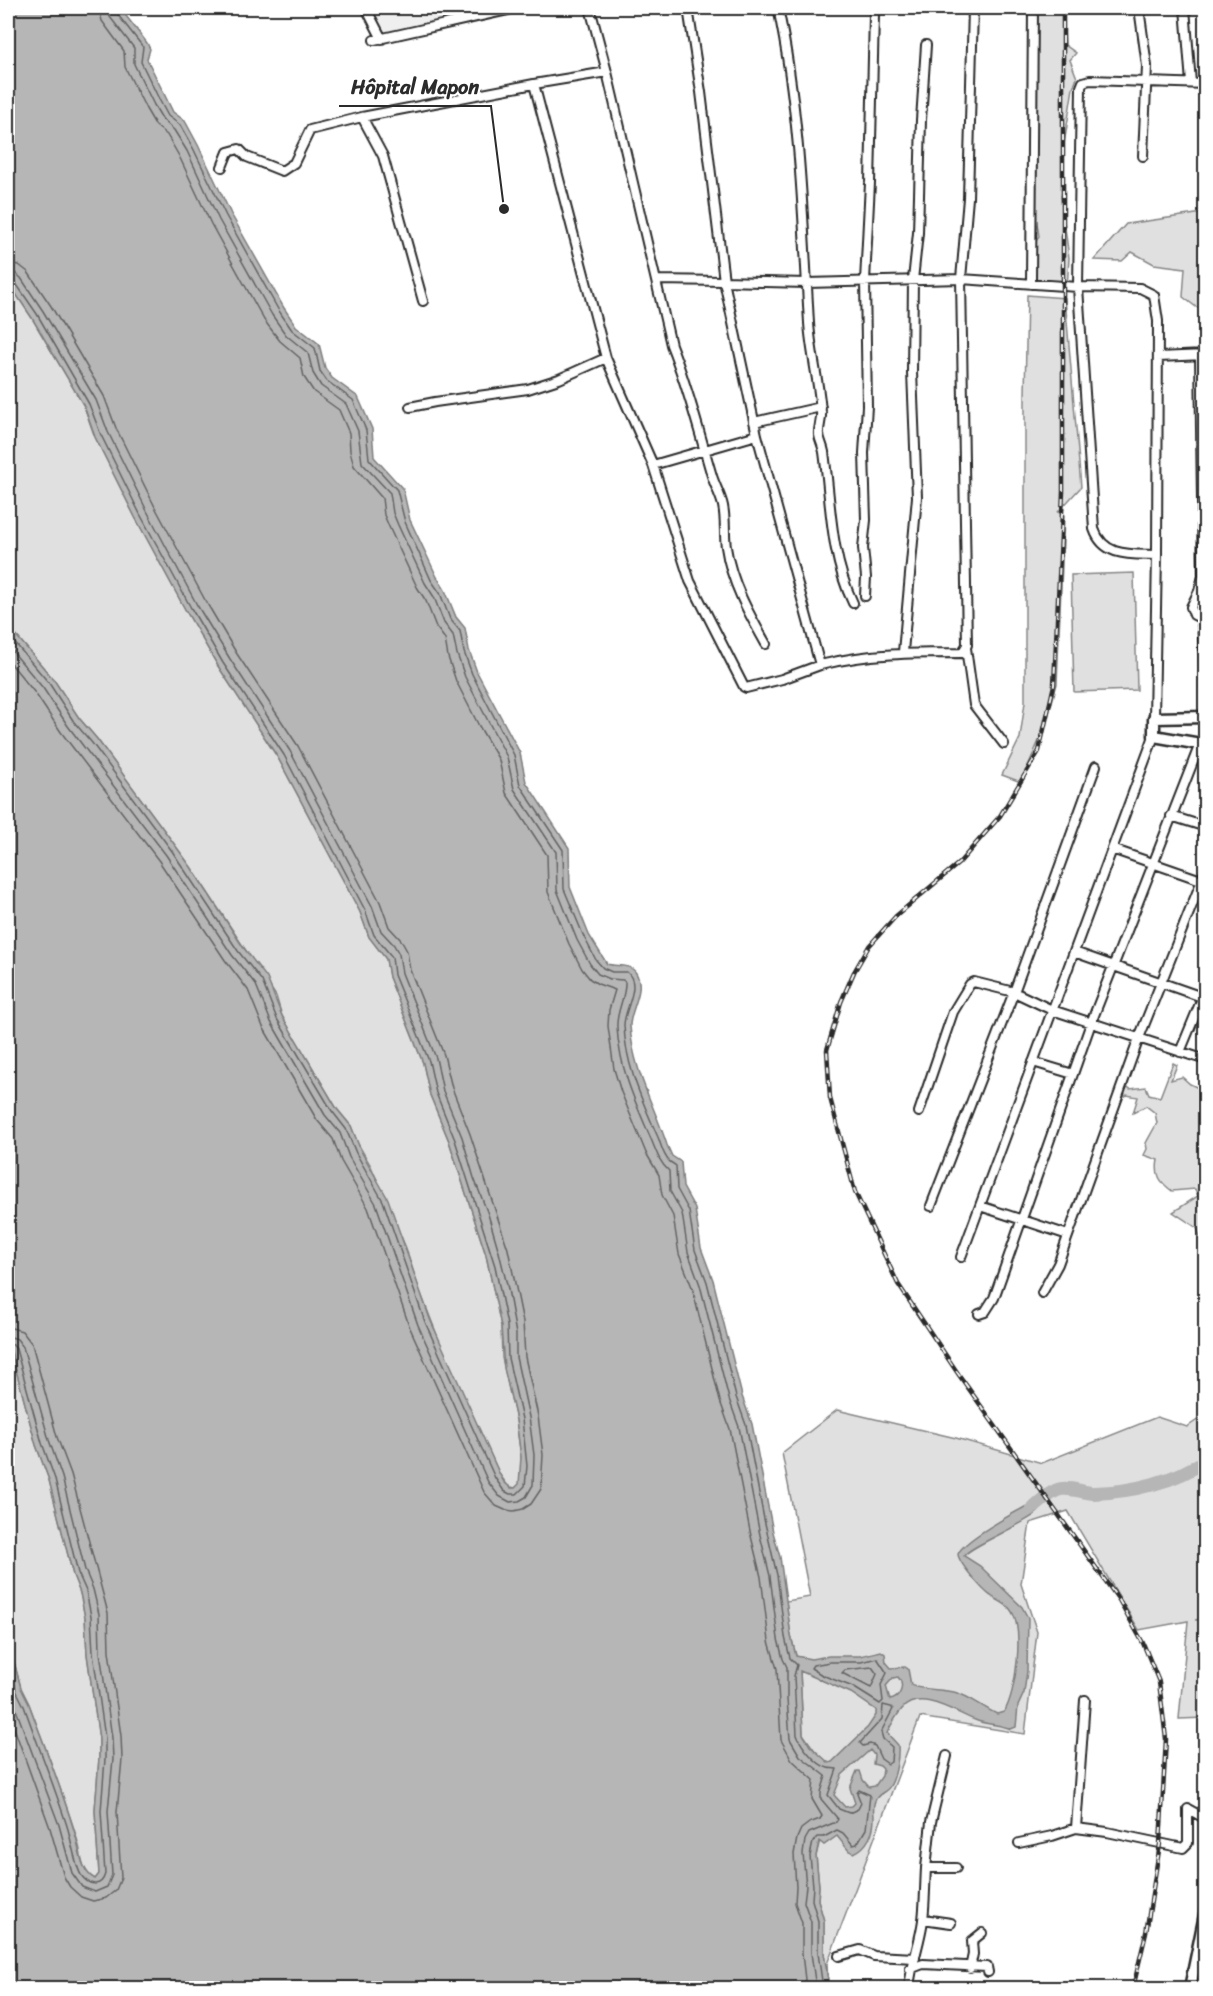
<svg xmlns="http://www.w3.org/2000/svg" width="1213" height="1996" font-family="Sriracha,sans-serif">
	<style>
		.built { fill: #efefef }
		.green { fill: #e0e0e0; stroke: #868686; stroke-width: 1.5 }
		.water { fill: #b6b6b6; stroke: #7e7e7e; stroke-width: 1.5; fill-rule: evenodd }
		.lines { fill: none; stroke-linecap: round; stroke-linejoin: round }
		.shore { stroke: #636363; stroke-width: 1.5 }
		.river { stroke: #b6b6b6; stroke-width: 14 }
		.street-casing { stroke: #2b2b2b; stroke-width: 12 }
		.secondary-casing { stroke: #2b2b2b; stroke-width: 15 }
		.street { stroke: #fff; stroke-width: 8 }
		.secondary { stroke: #fff; stroke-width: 10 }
		.rail-casing { stroke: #2b2b2b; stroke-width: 4.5 }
		.rail { stroke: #fff; stroke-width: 2; stroke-dasharray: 7; stroke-linecap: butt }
		.leader { fill: none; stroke: #2b2b2b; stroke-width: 2 }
		.callout-dot { fill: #2b2b2b; stroke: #fff; stroke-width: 2 }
		.callout-label { font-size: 20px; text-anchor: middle; font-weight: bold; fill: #2b2b2b; stroke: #fff; stroke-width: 4.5; stroke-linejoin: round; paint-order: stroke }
	</style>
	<rect width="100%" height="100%" fill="#fff"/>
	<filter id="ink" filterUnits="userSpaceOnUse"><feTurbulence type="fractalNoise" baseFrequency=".0167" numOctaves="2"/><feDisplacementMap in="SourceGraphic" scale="12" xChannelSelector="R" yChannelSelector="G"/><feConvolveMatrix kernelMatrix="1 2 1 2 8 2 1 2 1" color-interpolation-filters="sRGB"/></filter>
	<g filter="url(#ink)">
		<path class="built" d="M365 8H510L378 39Z"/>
		<path class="green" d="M1032 8H1066L1063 15 1065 45 1076 53 1070 60 1077 78 1073 88 1062 157 1064 182 1061 197 1069 258 1067 288 1032 284 1035 243 1039 236 1034 204Z
			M1205 206V306L1196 307 1183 297 1185 268 1154 264 1132 252 1122 261 1094 260 1126 224 1203 213Z
			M8 282 32 318 84 406 95 437 135 517 186 611 218 666 278 758 360 912 369 937 386 959 389 977 423 1063 430 1095 449 1141 486 1255 501 1326 502 1358 516 1420 521 1457 520 1484 515 1488 508 1486 500 1475 444 1353 418 1286 406 1248 371 1166 358 1144 351 1126 337 1109 289 1028 282 1016 276 996 191 867 97 739 79 718 54 680 8 626Z
			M1027 295 1065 298 1081 487 1058 512 1064 516 1057 684 1045 727 1021 782 1002 775 1020 738 1025 702V395Z
			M1134 573 1137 690 1074 692 1071 575Z
			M1173 1063 1177 1065 1171 1080 1182 1077 1190 1084 1205 1091V1253L1197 1228 1173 1212 1198 1196 1195 1189 1172 1191C1160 1182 1155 1175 1158 1160L1144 1155 1147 1149 1146 1143 1157 1123 1155 1113 1146 1106 1133 1113 1138 1097 1127 1095 1120 1100 1126 1085 1130 1089 1146 1087 1149 1094 1160 1097Z
			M8 1340 36 1445 49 1480 73 1575 80 1593 85 1617 87 1654 99 1739V1758L95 1810 99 1874 95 1879C81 1872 82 1855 78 1842 64 1795 46 1750 29 1704L21 1688 8 1640Z
			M837 1410 956 1438 1042 1463 1157 1417 1187 1427 1205 1415V1618L1195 1620H1205V1718L1179 1719 1188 1621 1139 1630 1068 1511 1030 1523 1021 1584 1037 1632 1025 1734 920 1717 827 1964 828 1984 824 1953V1921L818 1900 819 1886 816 1856 820 1840 816 1752 803 1734 800 1671 791 1636 786 1601 810 1597 782 1453Z"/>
		<path class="water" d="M8 8H120L147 43 150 49 147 59 173 112 185 121 198 145 231 214 284 308 296 326 319 344 325 368 332 378 358 397 372 429 374 457 403 489 410 520 437 577 445 590 456 617 465 628 469 650 477 672 520 753 526 782 569 848 570 887 589 935 607 964C617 967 630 963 636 973 646 990 630 1009 630 1026 633 1070 654 1105 667 1145L672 1156 681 1162 683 1187 695 1209 701 1248 713 1280 742 1396 752 1424 773 1532 780 1557 791 1636 796 1656 811 1659 829 1656H860L881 1651 885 1654 886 1662 891 1668 905 1667 908 1669 911 1685C918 1690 942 1689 954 1692 970 1696 982 1707 997 1714L1004 1712C1016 1694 1025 1627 1010 1609 1005 1603 998 1601 991 1596 983 1591 958 1562 958 1554 964 1538 1030 1504 1048 1495 1045 1501 1043 1507 1038 1512 1024 1525 968 1547 964 1556L980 1566 1022 1607 1028 1618 1027 1671 1024 1693 1018 1706 1016 1727 1011 1729C999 1724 986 1725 975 1720 956 1713 920 1688 902 1709 896 1716 891 1725 887 1733L898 1745C899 1756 896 1776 890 1786 887 1792 879 1793 876 1799 872 1805 874 1811 874 1818 874 1832 868 1847 854 1853L849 1851 837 1836 824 1845 819 1841 816 1856 819 1886 818 1900 824 1921V1953L829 1988H8V1640L21 1688 29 1704C45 1748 63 1792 76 1837 80 1851 81 1872 95 1879L99 1874 95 1810 99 1758V1739L87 1654 85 1617 80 1593 73 1575 49 1480 36 1445 8 1340V626L54 680 79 718 97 739 191 867 243 947 267 978 282 1016 337 1109 351 1126 361 1151 388 1199 430 1319 500 1475 504 1482 511 1488H515L519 1484 521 1457 516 1420 504 1368 501 1326 486 1255 449 1141 430 1095 423 1063 389 977 386 959 369 937 360 912 278 758 218 666 186 611 135 517 95 437 84 406 32 318 8 282ZM800 1671 851 1693 876 1710V1715L868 1727 832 1762 829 1763 810 1746 803 1734ZM898 1677C905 1685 901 1698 890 1700L886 1686 893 1678ZM870 1750 874 1755 873 1764 880 1766 883 1769 882 1776 875 1786 869 1787 863 1780 860 1771H857L850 1788 855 1803 852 1806 845 1807 834 1795 842 1775Z"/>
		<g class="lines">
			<path class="shore" d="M99 8 102 21 124 51 125 67 146 109 156 126 167 135 179 156 211 224 264 320 280 341 300 358 304 377 314 392 339 410 349 433 350 451 354 466 382 498 384 515 390 529 417 587 426 601 436 627 445 639 448 657 456 681 479 726 499 760 506 793 547 855 548 892 569 944 582 969 590 979 598 984 615 990 609 1010 608 1026 614 1069 621 1092 646 1153 659 1175 662 1195 673 1216 679 1254 692 1287 720 1401 730 1429 751 1536 761 1577 769 1641 777 1669 781 1740 792 1760 814 1780 812 1799 822 1816 820 1819 809 1823 801 1829 797 1838 794 1854 796 1887 795 1903 802 1923V1954L806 1988
				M108 8 110 17 134 48V64L154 105 163 120 174 130 187 151 219 220 272 315 286 335 308 353 313 373 321 386 346 404 358 431 362 463 390 493 393 513 398 525 425 583 434 597 444 623 453 635 457 654 465 677 507 757 514 789 556 852 557 890 577 940 590 964 598 974 610 979 623 980 625 982C626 997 616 1011 617 1027 619 1067 635 1102 651 1139 656 1151 659 1162 669 1171L670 1191 682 1213 688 1252 700 1285 729 1399 739 1427 760 1535 770 1576 778 1639 783 1659 787 1667V1699L790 1739 800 1756 826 1776 821 1792V1799L838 1819 836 1822 809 1833 805 1840 803 1854 806 1886 804 1902 811 1922V1953L816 1988
				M115 8 118 15 143 47 141 62 160 101 168 116 180 125 193 148 226 216 279 311 292 330 315 348 320 371 327 381 353 400 366 430 369 459 397 490 405 522 431 580 440 593 450 619 460 631 464 652 472 674 514 755 520 785 563 850 564 889 584 937 596 960 603 968 612 972H627C642 985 624 1009 624 1025 625 1064 642 1100 657 1135 661 1143 662 1154 669 1161 671 1163 674 1164 676 1166L677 1189 689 1211 695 1250 707 1282 736 1397 746 1425 764 1519 777 1575 785 1637 790 1658 797 1665 794 1676 797 1735C801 1746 816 1765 828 1768 831 1769 834 1768 837 1769L828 1795 839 1809 849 1813 858 1809 861 1803 857 1793 859 1790 870 1795 866 1829 857 1844 853 1845 843 1833 837 1830 824 1837H817L813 1842 810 1856 813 1886 812 1900 818 1921V1953L823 1988
				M8 263 19 265 28 272 51 306 104 396 116 428 155 507 205 600 237 654 298 746 380 902 389 927 401 940 407 951 410 970 444 1055 452 1088 470 1134 508 1249 523 1322 525 1357 538 1416 543 1455 541 1489 531 1504 523 1509 514 1511 505 1510 496 1506 484 1492 410 1328 368 1208 341 1161 333 1139 317 1120 263 1027 248 990 225 960 159 861 61 732 35 693 8 660
				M8 272 15 273 21 278 43 311 96 400 108 432 147 511 197 605 230 659 290 751 372 906 381 931 394 945 399 954 402 973 436 1058 443 1091 462 1137 474 1178 488 1214 499 1252 508 1289 516 1334V1357L529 1417 534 1455 533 1485 526 1497 519 1501 510 1502 499 1496 488 1482 418 1325 376 1204 349 1157 340 1133 325 1115 271 1022 256 985 232 955 166 855 68 726 43 688 8 646
				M8 279 15 282 37 314 89 404 101 435 140 514 191 608 223 663 284 755 365 910 374 935 392 957 394 975 429 1061 436 1093 455 1140 495 1266 507 1325 508 1358 522 1419 527 1466 525 1486 517 1494H510L504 1491 495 1478 425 1322 383 1201 356 1153 346 1129 332 1111 277 1019 262 981 238 951 172 851 92 743 74 722 49 683 8 635
				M8 1327 22 1331 32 1344 57 1437 71 1474 108 1613 109 1651 121 1736 122 1759 117 1812 121 1878 116 1890 106 1898 93 1901 81 1897 70 1887 64 1877 50 1828 8 1711
				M8 1336 17 1339 23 1347 49 1440 62 1477 85 1570 93 1589 99 1614 100 1652 112 1738 113 1759 108 1811 112 1875 107 1887 95 1892 82 1887 72 1873 59 1825 8 1688
				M8 1344 13 1345 16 1349 42 1443 55 1479 78 1573 86 1591 91 1616 93 1653 105 1738V1759L101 1811 105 1874C101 1889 88 1885 81 1875 75 1865 71 1838 67 1826 54 1785 38 1746 24 1706L16 1690 8 1659
				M877 1658 887 1673 881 1685 883 1701 880 1704 853 1687 822 1675 811 1668 813 1665 830 1662H861Z
				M872 1667 877 1674 871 1688 842 1673 845 1670Z
				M883 1705 891 1707 893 1709 881 1732 883 1739 892 1747 891 1762 888 1764 881 1759 875 1746 870 1744 863 1746 860 1743 882 1719Z"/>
			<path class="river" d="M1034 1507C1042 1501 1051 1491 1061 1489 1072 1487 1083 1493 1094 1493 1131 1492 1175 1482 1206 1460"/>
			<defs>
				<path id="street" d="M366 8 382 39
					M590 8 607 72
					M778 8C800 111 803 217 809 323 811 353 819 382 821 412 822 420 818 428 819 435 820 441 823 446 824 452 831 503 830 555 853 603
					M1139 8 1147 66 1143 156
					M1185 8 1191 83
					M374 40 517 8
					M362 117 383 156 423 301
					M222 167 228 152 239 149 247 157 282 171 294 163 310 130 362 117 534 84
					M657 280 724 281 701 92 688 8
					M1031 284 1033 8
					M1200 355 1203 576 1199 591 1191 607 1194 615 1202 619 1206 694
					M1158 357 1205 355
					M410 407 435 402 528 389 559 379 606 358
					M754 422 821 407
					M653 465 690 581 744 687 746 688 782 679 820 665 757 435
					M865 596 866 577 863 548 866 520 864 453 867 406 865 281 870 183 874 15
					M766 644C749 614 731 582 726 547 724 534 726 520 723 506 721 496 715 486 712 476 699 432 688 387 671 345L607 72 534 84 606 358 653 465 757 435 724 281 807 283 961 279 1078 287 1140 288 1154 295 1158 321 1157 555
					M966 648 974 705 1004 744
					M903 652 917 497 912 372 913 280 918 233 921 120 926 45
					M820 665C867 653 914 653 962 653L967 645 961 279 968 198 973 8
					M1154 718 1157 555C1132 554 1104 558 1094 529L1078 287 1081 87 1083 82 1090 80 1206 84
					M1171 816 1206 827
					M1112 849 1204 881
					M1074 952 1202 997
					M1180 1052 1206 989
					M1033 1062 1073 1074
					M919 1112 953 1012 970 984 974 982 1014 992 1052 1010 1206 1060
					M931 1206 1014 992 1096 766
					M980 1206 1068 1235
					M961 1257 1154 736
					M1042 1293 1058 1264 1139 1038 1206 870
					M979 1314 985 1312 994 1298 1091 1023 1200 744
					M1076 1828 1085 1700
					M1019 1843 1052 1836 1076 1828 1107 1832 1183 1848 1188 1843V1809L1206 1819
					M926 1868 931 1822 947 1756
					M923 1919 951 1923
					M839 1956 860 1950 874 1956 915 1958
					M970 1968 973 1954 972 1941 982 1933
					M910 1969 923 1964 987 1967 988 1972
					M909 1988C911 1965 920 1943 923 1920 925 1903 925 1885 926 1868H956"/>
				<path id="secondary" d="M1206 717 1154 718V736L1206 745
					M1190 1988 1206 1910"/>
			</defs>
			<use href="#street" class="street-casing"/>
			<use href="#secondary" class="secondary-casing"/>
			<use href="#street" class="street"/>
			<use href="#secondary" class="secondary"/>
			<defs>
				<path id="rail" d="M1063 8V492L1054 685 1039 751 1000 816 959 863 896 916 869 946 854 972 841 1002 827 1050 830 1098 855 1192 898 1284 959 1375 1119 1600 1143 1643 1159 1682 1166 1739 1160 1844 1146 1933 1133 1988"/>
			</defs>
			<use href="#rail" class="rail-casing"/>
			<use href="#rail" class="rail"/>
		</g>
	</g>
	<path class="leader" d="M504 209L491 106H339"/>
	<circle class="callout-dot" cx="504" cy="209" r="6"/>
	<g class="callout-label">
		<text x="415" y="94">Hôpital Mapon</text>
	</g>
	<rect width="1213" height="1996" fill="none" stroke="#fff" stroke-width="30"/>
	<rect x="15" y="15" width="1183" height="1966" fill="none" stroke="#2b2b2b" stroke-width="2" filter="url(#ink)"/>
</svg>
